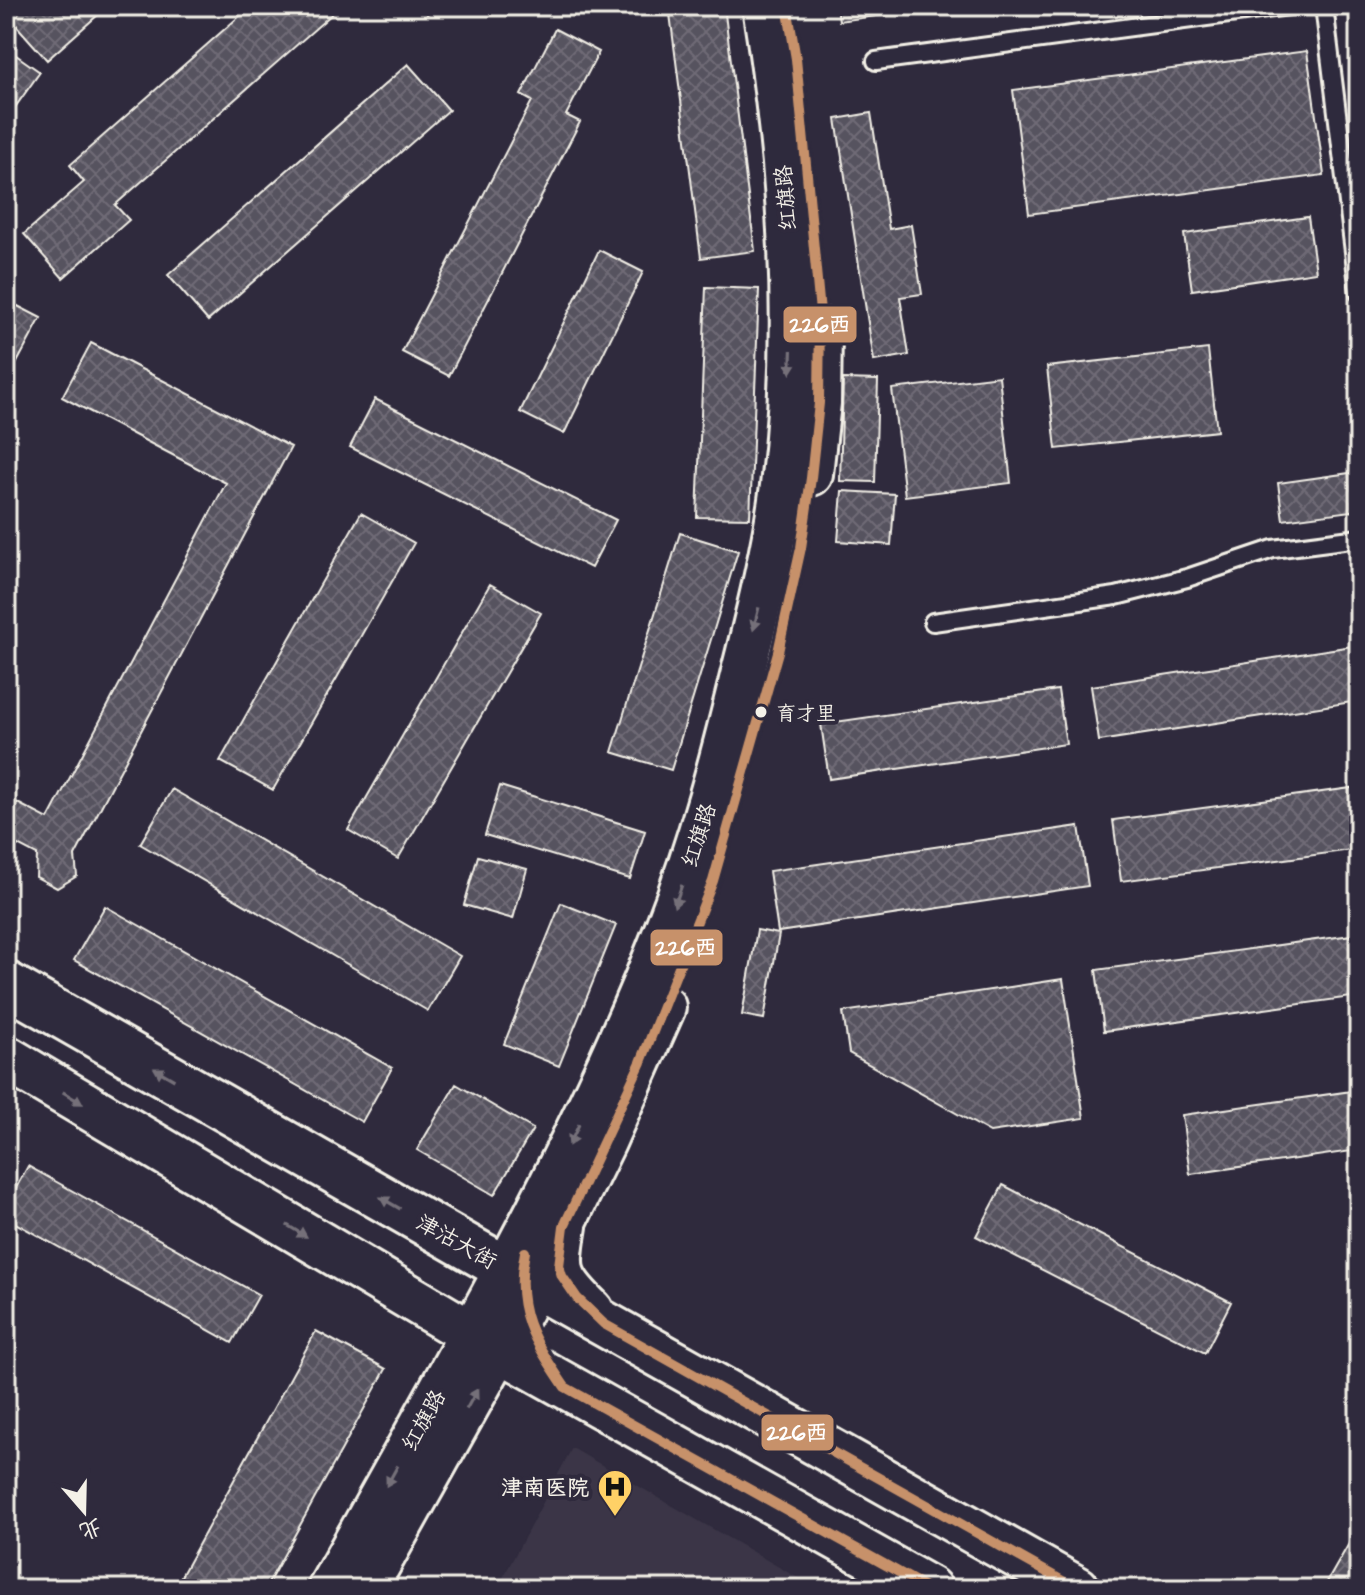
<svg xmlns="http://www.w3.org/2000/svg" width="1365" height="1595" font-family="'Architects Daughter','LXGW WenKai TC',sans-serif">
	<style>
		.built { fill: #3b3647 }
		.building { fill: url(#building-cross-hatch); stroke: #f4f1e8; stroke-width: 2 }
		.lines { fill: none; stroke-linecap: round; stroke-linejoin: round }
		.service-casing { stroke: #f4f1e8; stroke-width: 22 }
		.secondary-casing { stroke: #f4f1e8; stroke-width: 48 }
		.primary-casing { stroke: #f4f1e8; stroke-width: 50 }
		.service { stroke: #2f2a3d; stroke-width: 16 }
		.secondary { stroke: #2f2a3d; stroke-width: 42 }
		.primary { stroke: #2f2a3d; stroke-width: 44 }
		.bus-1-casing { stroke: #2f2a3d; stroke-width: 16 }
		.bus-1 { stroke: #c7916a; stroke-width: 10 }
		.oneway { fill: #747079 }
		.bus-dot { fill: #f4f1e8; stroke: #2f2a3d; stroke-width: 3 }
		.labels { text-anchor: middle; stroke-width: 8; stroke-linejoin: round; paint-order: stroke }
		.bus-label { font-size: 20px; fill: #f4f1e8; stroke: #2f2a3d; text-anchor: start }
		.street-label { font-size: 22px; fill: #f4f1e8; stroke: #2f2a3d }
		.poi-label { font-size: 22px; font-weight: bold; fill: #f4f1e8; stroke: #2f2a3d; text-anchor: end }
		.line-badge { stroke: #2f2a3d; stroke-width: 3 }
		.badge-label { font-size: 22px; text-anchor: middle; font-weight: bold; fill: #fff }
	</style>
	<defs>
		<pattern id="building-cross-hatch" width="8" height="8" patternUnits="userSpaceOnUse" patternTransform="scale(2)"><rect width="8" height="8" fill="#56525f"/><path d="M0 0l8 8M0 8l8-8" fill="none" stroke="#6f6b76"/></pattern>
	</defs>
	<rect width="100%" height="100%" fill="#2f2a3d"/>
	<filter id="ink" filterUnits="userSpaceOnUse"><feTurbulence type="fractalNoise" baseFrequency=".0125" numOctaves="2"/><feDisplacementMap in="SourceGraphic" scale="16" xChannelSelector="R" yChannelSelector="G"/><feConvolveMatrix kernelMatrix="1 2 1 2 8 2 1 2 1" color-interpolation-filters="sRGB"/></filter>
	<g filter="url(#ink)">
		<path class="built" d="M572 1448 817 1589H497Z"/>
		<path class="building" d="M17 6H108L47 60 7 15Z
			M251 6H341L115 205 129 220 63 278 24 234 84 182 70 165Z
			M421 6H438L427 14Z
			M669 6H724L755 251 701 258Z
			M837 6H952L839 21Z
			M555 29 599 52 566 115 580 122 449 376 402 352 532 101 521 95Z
			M6 48 40 72 6 120Z
			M1307 51 1324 175 1029 214 1013 90Z
			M408 64 449 110 208 321 168 275Z
			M871 113 889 229 911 225 922 294 900 297 909 355 874 361 836 119Z
			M1308 217 1316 272 1192 290 1184 234Z
			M599 250 643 272 564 434 520 412Z
			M706 287 759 289 750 518 697 517Z
			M8 301 41 318 6 383V305Z
			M91 343 291 447 75 856 77 876 57 888 36 877 37 855 6 839V797L48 819 226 483 62 397Z
			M1208 349 1217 431 1056 449 1047 367Z
			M999 376 1011 483 905 496 892 389Z
			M843 379 878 380 875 482 840 481Z
			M375 399 616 520 591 568 350 447Z
			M1357 472 1359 510 1283 520 1278 483Z
			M842 491 895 494 891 545 838 541Z
			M361 513 414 543 273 790 220 761Z
			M680 533 738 551 671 770 612 752Z
			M490 584 541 613 398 859 348 830Z
			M1359 645V701L1099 741 1091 686Z
			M1058 690 1066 744 829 779 821 724Z
			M500 786 645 831 630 879 485 835Z
			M1359 787V849L1121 881 1113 820Z
			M172 789 460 956 428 1011 140 844Z
			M1079 826 1088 886 778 932 769 871Z
			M478 856 527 869 513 919 464 905Z
			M561 903 616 925 559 1066 504 1044Z
			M105 906 392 1068 362 1122 74 960Z
			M757 930 779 934 764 1019 742 1015Z
			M1359 934V996L1104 1031 1096 970Z
			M1063 979 1084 1118 990 1132 849 1053 843 1012Z
			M456 1084 533 1129 494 1195 417 1150Z
			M1359 1090V1150L1190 1174 1182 1115Z
			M28 1166 259 1295 232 1343 6 1218V1206Z
			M1003 1185 1231 1302 1205 1353 976 1236Z
			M316 1331 386 1369 265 1589H174Z
			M1359 1526V1589H1323Z"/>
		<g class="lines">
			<defs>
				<path id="service" d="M1324 6 1359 293
					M876 61 1289 6
					M933 622 1116 596 1187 578 1273 549 1359 538"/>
				<path id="secondary" d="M811 474 819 403 820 329
					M329 1589C449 1373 577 1158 667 927 700 843 723 755 744 668 759 608 774 547 782 486 802 327 789 164 764 6
					M365 1589 522 1309 604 1142 664 1007"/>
				<path id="primary" d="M6 984 478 1253 1077 1589
					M6 1058 448 1320 929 1589
					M564 1226C556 1272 557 1278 591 1311"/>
			</defs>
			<use href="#service" class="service-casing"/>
			<use href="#secondary" class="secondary-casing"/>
			<use href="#primary" class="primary-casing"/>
			<use href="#service" class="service"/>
			<use href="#secondary" class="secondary"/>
			<use href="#primary" class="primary"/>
			<defs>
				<path id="bus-1" d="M787 6 796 59 820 312 819 403 811 478 801 548 778 652 713 881 641 1062 564 1226 559 1266 562 1276 577 1298 604 1324 1077 1589
					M525 1252C513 1310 534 1341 565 1387L929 1589"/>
			</defs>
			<use href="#bus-1" class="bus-1-casing"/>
			<use href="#bus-1" class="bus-1"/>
		</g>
		<defs><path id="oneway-solid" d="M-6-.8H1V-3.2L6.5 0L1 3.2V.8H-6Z" transform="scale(2)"/></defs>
		<g class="oneway">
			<use href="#oneway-solid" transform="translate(791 362) rotate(92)"/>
			<use href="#oneway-solid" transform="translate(756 619) rotate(104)"/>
			<use href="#oneway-solid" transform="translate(678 896) rotate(109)"/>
			<use href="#oneway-solid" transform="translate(164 1074) rotate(-150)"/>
			<use href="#oneway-solid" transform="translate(73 1098) rotate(31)"/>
			<use href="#oneway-solid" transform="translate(574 1135) rotate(115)"/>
			<use href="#oneway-solid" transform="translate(390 1203) rotate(-150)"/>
			<use href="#oneway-solid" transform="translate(297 1231) rotate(31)"/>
			<use href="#oneway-solid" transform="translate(472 1399) rotate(-61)"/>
			<use href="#oneway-solid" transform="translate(392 1476) rotate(119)"/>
		</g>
	</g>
	<defs>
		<symbol id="hospital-pin" viewBox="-11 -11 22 30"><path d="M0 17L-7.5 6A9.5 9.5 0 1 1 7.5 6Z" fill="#ffd166" stroke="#2f2a3d"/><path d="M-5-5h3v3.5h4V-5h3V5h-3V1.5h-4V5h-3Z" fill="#111"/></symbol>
	</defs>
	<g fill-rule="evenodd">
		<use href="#hospital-pin" x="595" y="1467" width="40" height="54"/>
	</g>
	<circle class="bus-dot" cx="761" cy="712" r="7"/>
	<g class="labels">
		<g class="bus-label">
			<text x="776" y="720">育才里</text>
		</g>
		<g class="street-label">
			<text transform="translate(785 198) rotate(-95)" y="8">红旗路</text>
			<text transform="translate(698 835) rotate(-72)" y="8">红旗路</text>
			<text transform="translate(457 1241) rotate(29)" y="8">津沽大街</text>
			<text transform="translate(423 1420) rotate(-61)" y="8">红旗路</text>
		</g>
		<g class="poi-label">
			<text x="589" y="1495">津南医院</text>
		</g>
	</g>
	<g class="line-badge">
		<rect x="782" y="305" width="76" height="39" rx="8" fill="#c7916a"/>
		<rect x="649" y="928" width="75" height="39" rx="8" fill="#c7916a"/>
		<rect x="760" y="1413" width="75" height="39" rx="8" fill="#c7916a"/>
	</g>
	<g class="badge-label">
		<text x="820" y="332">226西</text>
		<text x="686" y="955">226西</text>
		<text x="797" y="1440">226西</text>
	</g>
	<rect width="1365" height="1595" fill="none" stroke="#2f2a3d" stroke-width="32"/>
	<rect x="16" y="16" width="1333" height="1563" fill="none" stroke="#f4f1e8" stroke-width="3" filter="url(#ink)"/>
	<g transform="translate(84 1511) rotate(160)" stroke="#2f2a3d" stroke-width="6" paint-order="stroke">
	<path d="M0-6L14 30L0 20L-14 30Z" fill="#f4f1e8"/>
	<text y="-12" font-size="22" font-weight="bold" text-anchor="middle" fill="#f4f1e8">北</text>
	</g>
</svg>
